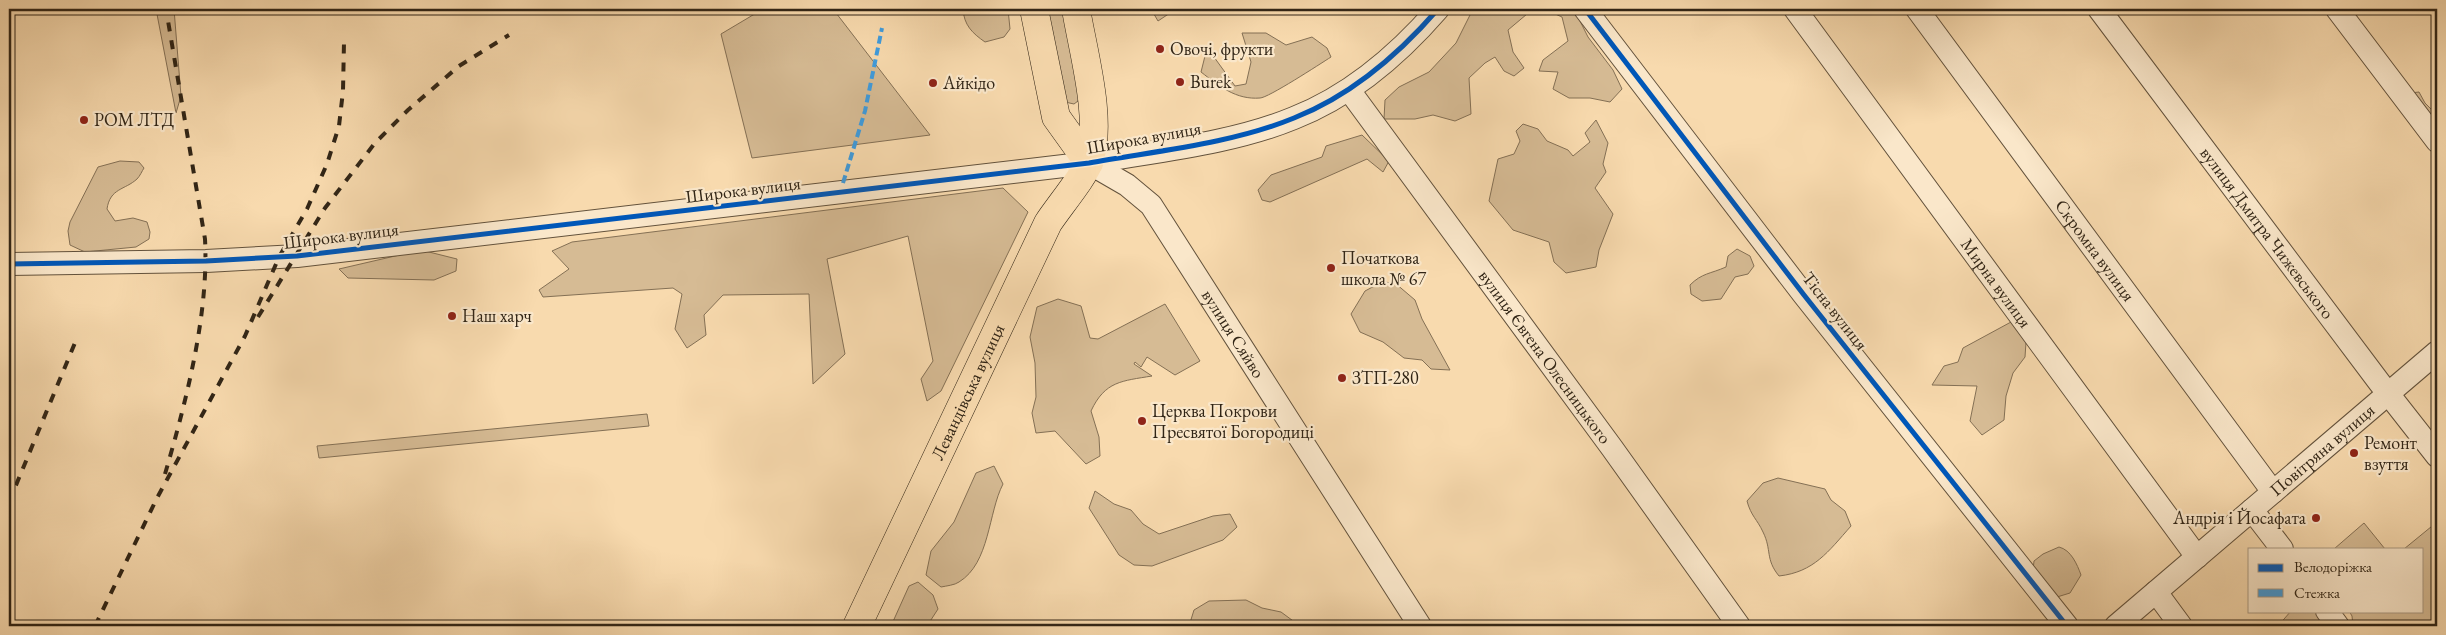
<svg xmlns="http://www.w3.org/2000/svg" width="2446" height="635" font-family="'EB Garamond',serif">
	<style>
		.green { fill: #d6bb94; stroke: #847055 }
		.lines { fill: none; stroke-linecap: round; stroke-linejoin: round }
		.minor-casing { stroke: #63523c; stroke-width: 24 }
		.major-casing { stroke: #312516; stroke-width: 29 }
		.minor { stroke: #fae7ca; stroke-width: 22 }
		.major { stroke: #f8daae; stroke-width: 28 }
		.rail { stroke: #312516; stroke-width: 4; stroke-dasharray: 9 9; stroke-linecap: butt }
		.quiet { stroke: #3e9cdf; stroke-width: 4; stroke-dasharray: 8 4; stroke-linecap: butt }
		.cycleway-casing { stroke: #fae7ca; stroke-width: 8 }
		.cycleway { stroke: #0057b8; stroke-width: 5 }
		.poi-dot { fill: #8f2418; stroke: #fae7ca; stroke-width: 2 }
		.labels { text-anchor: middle; stroke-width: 4.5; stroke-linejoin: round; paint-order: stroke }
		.poi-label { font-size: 18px; fill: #312516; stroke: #fae7ca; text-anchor: start }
		.street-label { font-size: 18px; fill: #312516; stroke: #fae7ca }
	</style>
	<rect width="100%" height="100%" fill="#f8daae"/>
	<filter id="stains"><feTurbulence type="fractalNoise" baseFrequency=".004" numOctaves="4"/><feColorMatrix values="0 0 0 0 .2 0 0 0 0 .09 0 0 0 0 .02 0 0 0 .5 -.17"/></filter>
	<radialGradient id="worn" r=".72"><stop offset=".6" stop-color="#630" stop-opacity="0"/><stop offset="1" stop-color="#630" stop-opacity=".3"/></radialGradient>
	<path class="green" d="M156 9H174L181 96 176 113Z
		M763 9H833L930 135 752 158 721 34Z
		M963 9H1008L1010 29 1004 37 985 42C972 33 964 25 963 9Z
		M1045 9H1064L1080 94 1078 101 1074 104 1065 102Z
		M1151 9H1176L1158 21Z
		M1473 9H1533L1508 30 1513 52 1524 68 1514 76 1504 71 1495 57 1485 63 1469 78 1471 114 1455 121 1433 115 1415 119H1384L1385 100 1399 87 1429 72 1456 43Z
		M1544 9H1574L1588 37 1613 70 1622 89 1610 102 1590 98H1569L1553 89 1558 72 1539 71 1543 60 1568 41 1562 17Z
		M1242 33H1266L1286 45 1312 37 1327 48 1331 57C1320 64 1268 98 1260 98 1236 100 1219 86 1201 72L1205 56 1214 57 1235 86 1246 84 1251 62Z
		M2419 92 2425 103 2437 115V139L2410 93Z
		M1596 120 1608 143 1603 164 1606 172 1595 188 1613 214 1599 250 1596 267 1566 273 1554 262 1549 242 1513 230 1489 201 1498 159 1514 154 1520 141 1516 131 1523 124 1538 129 1547 141 1568 150 1573 156 1590 142 1585 133Z
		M1362 135 1389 161 1383 172 1367 159 1270 202 1262 200 1258 190 1271 175 1322 157 1326 146Z
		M120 161 139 162 144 168C142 171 140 176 137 179 125 190 110 188 107 209L115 221 133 218 147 222 150 232 149 239 136 247 85 252 70 245 68 231 70 222 98 167Z
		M1003 188 1028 212 941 391 927 401 921 379 933 361 908 236 827 259 845 354 813 384 809 294 723 295 704 315 706 335 687 348 675 329 682 294 673 288 543 297 539 290 569 269 552 251 572 242Z
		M1737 249 1750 256 1754 266 1748 274 1735 277 1721 299 1702 301 1691 294 1690 285C1702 273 1710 274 1726 267L1728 256Z
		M421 250 457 259 456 271 434 280 348 278 339 269Z
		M1382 282 1395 283 1415 300 1422 319 1450 370 1431 369 1422 360 1404 358 1383 342 1360 332 1351 314 1365 291Z
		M1058 299 1081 306 1090 338 1098 339 1165 304 1200 361 1175 375 1147 357 1141 367 1135 362 1134 364 1152 376C1122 381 1105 381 1091 411L1099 437 1100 456 1086 464 1055 431 1036 433 1032 413 1036 397 1035 363 1030 337 1037 307Z
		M2011 322 2026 342 2025 357 2013 373 2006 396 2004 420 1982 435 1970 421 1977 386 1932 385 1944 366 1958 362 1963 348Z
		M647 414 649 426 319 458 317 446Z
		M994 466 1003 484C988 513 990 563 959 582 955 585 946 586 941 587L926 575 931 551 954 522 976 473Z
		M1778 478 1825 489 1831 500 1845 511 1851 526C1828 552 1814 572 1779 576 1765 559 1772 550 1763 532 1757 519 1751 516 1747 501L1763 483Z
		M1095 491 1114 504 1131 510 1143 524 1159 534 1213 516 1230 514 1237 527 1223 540 1152 566 1134 565 1119 555 1089 508Z
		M2437 522V626H2353L2352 616 2349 611H2422V549H2404Z
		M2364 523 2385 549H2334Z
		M2059 547C2071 550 2077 564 2081 575L2070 593 2057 597 2033 570 2034 561 2043 554Z
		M918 582 933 595 938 609 927 626H891L909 586Z
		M1246 600 1262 608 1281 612 1300 626H1189L1194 610 1209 601Z
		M2291 611H2320L2330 626H2278Z"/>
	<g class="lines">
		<defs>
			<g id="minor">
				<path d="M1585 9 1804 295 2067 626"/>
				<path id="s1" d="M1795 9 2197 557"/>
				<path id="s2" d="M1917 9 2273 492"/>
				<path id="s3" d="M2099 9 2379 382 2437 456"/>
				<path d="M2337 9 2437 141"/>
				<path id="s4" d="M1349 90 1612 448 1739 626"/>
				<path id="s5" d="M1089 163 1127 185 1151 205 1420 626"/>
				<path d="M9 264 206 261 297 256 1089 163C1155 151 1231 144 1294 118 1350 96 1399 54 1438 9"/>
				<path d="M2252 510 2282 549"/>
				<path d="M2156 592 2181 626"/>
				<path d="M2327 611 2338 626"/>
				<path id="s6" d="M2116 626 2437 352"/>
			</g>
			<g id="major">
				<path d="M1034 9 1056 117 1089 163"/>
				<path id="s7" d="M857 626 1048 223C1057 209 1085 175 1089 162 1103 120 1083 52 1076 9"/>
			</g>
		</defs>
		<use href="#minor" class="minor-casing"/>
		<use href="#major" class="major-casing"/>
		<use href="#minor" class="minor"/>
		<use href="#major" class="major"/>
		<path class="rail" d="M258 317 325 208 375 143 408 110 459 66 509 35
			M165 474C186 402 209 314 205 239L166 9
			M9 502 77 338
			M95 626 157 498 245 336 279 257 307 209 327 164 339 126 343 91 344 42"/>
		<path class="quiet" d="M843 183 865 111 882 28"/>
		<defs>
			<path id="cycleway" d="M1585 9 1804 295 2067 626
				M9 264 206 261 297 256 1089 163C1155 151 1231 144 1294 118 1350 96 1399 54 1438 9"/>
		</defs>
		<use href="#cycleway" class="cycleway-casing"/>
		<use href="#cycleway" class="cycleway"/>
	</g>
	<g class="poi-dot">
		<circle cx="1160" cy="49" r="5"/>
		<circle cx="1180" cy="82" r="5"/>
		<circle cx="933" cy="83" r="5"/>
		<circle cx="84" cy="120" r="5"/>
		<circle cx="1331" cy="268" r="5"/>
		<circle cx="452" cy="316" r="5"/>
		<circle cx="1342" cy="378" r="5"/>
		<circle cx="1142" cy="421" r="5"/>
		<circle cx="2354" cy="453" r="5"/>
		<circle cx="2316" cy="518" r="5"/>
	</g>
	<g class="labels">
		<g class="poi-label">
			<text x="1170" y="55">Овочі, фрукти</text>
			<text x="1190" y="88">Burek</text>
			<text x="943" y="89">Айкідо</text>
			<text x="94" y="126">РОМ ЛТД</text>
			<text x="1341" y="264">Початкова<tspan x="1341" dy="21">школа № 67</tspan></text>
			<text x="462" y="322">Наш харч</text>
			<text x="1352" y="384">ЗТП-280</text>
			<text x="1152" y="417">Церква Покрови<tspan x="1152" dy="21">Пресвятої Богородиці</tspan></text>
			<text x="2364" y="449">Ремонт<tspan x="2364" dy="21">взуття</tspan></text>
			<text x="2306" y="524" text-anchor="end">Андрія і Йосафата</text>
		</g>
		<g class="street-label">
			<text transform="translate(1144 138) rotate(-10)" y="6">Широка вулиця</text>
			<text transform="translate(743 190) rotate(-7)" y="6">Широка вулиця</text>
			<text dy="6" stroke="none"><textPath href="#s3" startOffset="280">вулиця Дмитра Чижевського</textPath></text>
			<text transform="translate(341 236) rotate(-7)" y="6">Широка вулиця</text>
			<text dy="6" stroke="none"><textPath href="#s2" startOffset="300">Скромна вулиця</textPath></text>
			<text dy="6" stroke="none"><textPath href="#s1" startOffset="340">Мирна вулиця</textPath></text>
			<text transform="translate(1835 311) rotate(52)" y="6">Тісна вулиця</text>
			<text dy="6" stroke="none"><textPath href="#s5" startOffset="228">вулиця Сяйво</textPath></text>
			<text dy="6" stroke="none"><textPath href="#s4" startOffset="331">вулиця Євгена Олесницького</textPath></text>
			<text dy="6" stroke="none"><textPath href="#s7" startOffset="259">Левандівська вулиця</textPath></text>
			<text dy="6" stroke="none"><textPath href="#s6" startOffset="271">Повітряна вулиця</textPath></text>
		</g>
	</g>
	<rect width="2446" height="635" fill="none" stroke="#f8daae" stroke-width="30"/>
	<rect x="10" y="10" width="2426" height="615" fill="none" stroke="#312516" stroke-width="2.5"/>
	<rect x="15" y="15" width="2416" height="605" fill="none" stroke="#312516"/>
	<rect x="2248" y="548" width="175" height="65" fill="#fae7ca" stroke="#aa9982"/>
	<rect x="2258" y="564" width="25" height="8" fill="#0057b8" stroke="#aa9982"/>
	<text x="2294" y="572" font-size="15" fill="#312516">Велодоріжка</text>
	<rect x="2258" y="589" width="25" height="8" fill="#3e9cdf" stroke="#aa9982"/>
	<text x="2294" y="598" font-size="15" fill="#312516">Стежка</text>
	<rect width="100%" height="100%" filter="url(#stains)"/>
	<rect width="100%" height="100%" fill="url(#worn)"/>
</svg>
